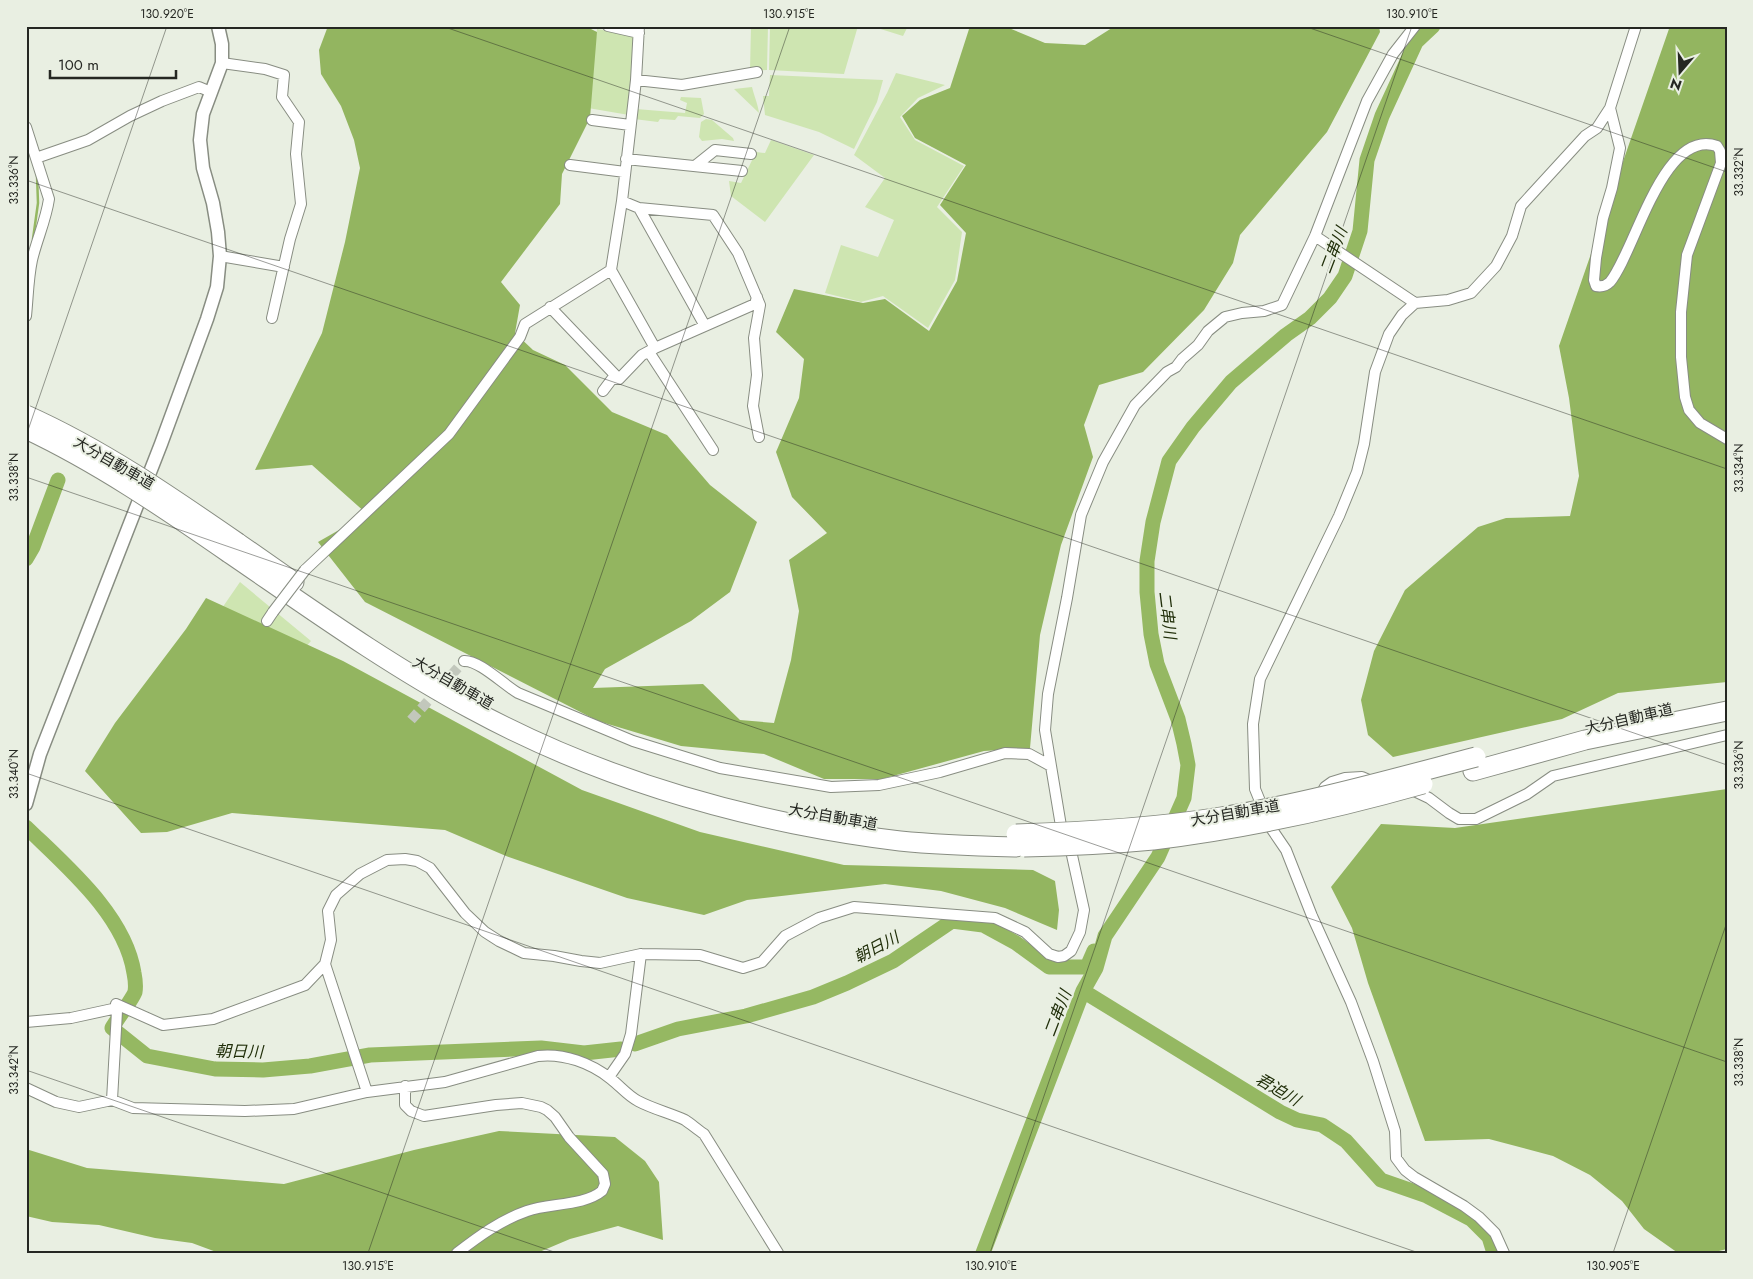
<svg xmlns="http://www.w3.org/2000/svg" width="1753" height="1279" font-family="Jost,'Noto Sans JP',sans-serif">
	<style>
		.green { fill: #cee5b1 }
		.forest { fill: #93b560 }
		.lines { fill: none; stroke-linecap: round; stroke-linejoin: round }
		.stream { stroke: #95b862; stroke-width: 2.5 }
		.river { stroke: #95b862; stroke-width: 15 }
		.minor-tunnel { stroke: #c2c7bc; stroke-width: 10; stroke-dasharray: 10 5; stroke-linecap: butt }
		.minor-casing { stroke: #888d82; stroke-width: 12 }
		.tertiary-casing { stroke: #888d82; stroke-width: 15 }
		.motorway-casing { stroke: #888d82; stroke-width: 21 }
		.minor { stroke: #fff; stroke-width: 10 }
		.tertiary { stroke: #fff; stroke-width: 12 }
		.motorway { stroke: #fff; stroke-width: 19 }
		.minor-bridge-casing { stroke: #888d82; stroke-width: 12; stroke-linecap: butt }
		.motorway-bridge-casing { stroke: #888d82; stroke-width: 21; stroke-linecap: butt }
		.minor-bridge { stroke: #fff; stroke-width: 10 }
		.motorway-bridge { stroke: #fff; stroke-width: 19 }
		.ticks { fill: none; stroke: #252722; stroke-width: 1; stroke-opacity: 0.45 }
		.labels { text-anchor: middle; stroke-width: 4; stroke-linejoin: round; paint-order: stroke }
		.street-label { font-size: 15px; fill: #252722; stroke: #e9efe2 }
		.water-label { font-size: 16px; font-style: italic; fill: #22300b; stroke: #e9efe2 }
		.neatline { fill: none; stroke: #252722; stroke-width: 2 }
		.ticks-label { font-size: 12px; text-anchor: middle; fill: #252722 }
	</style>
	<rect width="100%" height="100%" fill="#e9efe2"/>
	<path class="green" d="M751 26H768L767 70 750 71Z
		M770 26H858L844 74 769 70Z
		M871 26H908L903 36Z
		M597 29 636 36 629 115 588 108Z
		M896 73 945 85 918 98 900 117 915 140 964 166 937 207 962 232 955 280 928 328 883 296 861 302 825 293 841 245 878 257 894 220 865 207 885 178 854 155 887 93Z
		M770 75 883 80 877 102 854 149 819 132 765 115 763 96H769Z
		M752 87C754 96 758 104 759 113L734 89Z
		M681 97 701 98 704 114 700 118 678 116 675 120 660 119 658 122 634 119 636 109 685 113 687 103 680 100Z
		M706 119 712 120 733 138 734 141 722 139 702 141 699 137 701 122Z
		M771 140 814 155 765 222 731 196 729 181 741 183 756 152 765 153Z
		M240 582 311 641 269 688 200 640Z"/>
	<path class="forest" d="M328 26H585L597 32 590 118 562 174 560 204 501 282 520 305 515 333 533 350 565 365 612 412 667 435 710 485 757 522 730 592 691 621 605 669 593 688 703 684 740 720 774 723 791 660 799 611 789 560 827 533 792 497 776 452 799 398 804 359 776 332 794 289 863 303 885 299 929 331 957 281 966 233 940 205 966 165 915 138 902 116 920 100 950 88 970 26H1004L1045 43 1085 45 1115 26H1379L1380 32 1327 132 1240 235 1233 263 1204 310 1143 372 1099 385 1084 425 1093 457 1061 545 1040 635 1030 748 984 751 882 779H824L764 754 681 746 598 721 365 602 318 542 367 514 312 465 255 470 322 333 345 242 360 168 354 140 341 106 321 74 319 50Z
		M1670 26H1727V682L1618 693 1562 719 1393 757 1368 735 1361 700 1374 651 1405 590 1478 527 1506 518 1570 516 1579 476 1569 398 1559 346Z
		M206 598 343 661 582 790 700 832 844 865 1033 870 1055 881 1059 910 1057 930 1005 908 941 891 885 884 747 900 704 915 627 898 506 856 445 830 232 813 167 832 141 833 85 771 115 723 186 629Z
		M1727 789V1249L1711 1253H1678L1644 1229 1622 1201 1590 1175 1553 1156 1489 1139 1425 1141 1368 983 1352 928 1331 887 1381 824 1455 828Z
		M499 1131 615 1137 645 1161 659 1182 663 1240 618 1226 570 1239 537 1253H219L192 1243 155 1238 99 1225 52 1222 26 1216V1149L87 1168 284 1184 414 1150Z"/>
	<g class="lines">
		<path class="stream" d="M33 239 38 203 37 175"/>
		<path class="river" d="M26 559 33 547 58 480
			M26 827C66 866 125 915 134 973 135 978 136 986 135 992 132 1000 117 1019 112 1028L147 1056 215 1069 263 1070 310 1066 370 1055 541 1048 584 1053 621 1049
			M1083 991 1280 1112 1297 1120 1322 1125 1346 1141 1381 1180 1427 1196 1471 1219 1489 1237 1494 1253
			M635 1044 678 1029 746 1016 813 997 847 983 893 961 952 921 983 925 1016 943 1049 967H1087L1094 951
			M983 1253 1083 991 1096 968 1105 936 1158 857 1184 798 1188 765 1184 744 1178 719 1157 664 1151 634 1147 592V561L1153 522 1169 461 1193 427 1231 382 1286 335 1310 318 1330 298 1345 276 1360 231 1367 160 1382 116 1416 42 1433 26"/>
		<path class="minor-tunnel" d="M411 720 464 661"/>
		<defs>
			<path id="minor" d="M608 26 639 33
				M639 26 636 80 622 201 611 270 655 348
				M222 63 265 69 284 75 282 97 299 122 296 154 301 204 290 239 272 318
				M636 80 682 85 757 72
				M1610 108 1620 148 1612 188 1603 218 1596 258 1594 280 1596 286C1601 287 1606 286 1610 282 1635 252 1663 127 1717 146L1720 151 1721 163 1687 255 1681 312V357L1685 397 1689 410 1700 423 1727 439
				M592 120 630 125
				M26 127 49 199C46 220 37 239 32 260 28 279 28 297 26 316
				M36 158 88 140 130 116 162 101 199 87 211 92
				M626 159 742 171
				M570 165 625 172
				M695 166 715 150 751 154
				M622 201 639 208 713 215 738 253 760 305 754 338 757 375 753 406 759 437
				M639 208 705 326
				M1315 236 1415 303 1448 300 1471 293 1496 266 1512 236 1521 206 1585 136 1597 128 1610 108 1636 26
				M220 256 284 267
				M1415 303 1402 315 1389 334 1375 372 1364 444 1357 472 1339 516 1260 679 1253 724 1255 789 1271 828 1286 850 1312 916 1351 1002 1373 1061 1395 1131 1396 1158 1405 1170 1414 1177 1464 1206 1479 1217 1495 1233 1504 1253
				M550 307 619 379
				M649 352 713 450
				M603 391 612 379H619L642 355 655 348 755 304 757 297
				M305 570 449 434 520 337 525 324 611 270
				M267 621 273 612
				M1051 766 1045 730 1048 694 1067 598 1081 515 1103 462 1135 405 1167 372 1176 367 1182 359 1198 345 1208 331 1225 317 1242 313 1264 311 1282 305 1315 236 1367 101 1393 54 1415 26
				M1410 789 1429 798 1449 813 1459 819H1476L1527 794 1553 776 1727 735
				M1320 796 1325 787 1332 782 1345 778 1362 777 1374 782
				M325 964 367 1092
				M116 1004 163 1025 213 1019 305 985 325 964 331 940 328 911 336 895 360 874 387 860 405 859 417 861 430 868 465 913 485 932 499 941 524 953 554 956 581 961 600 963 641 954 700 955 743 968 762 962 785 936 819 918 854 907 995 918 1025 932 1049 954 1058 957 1064 956 1071 951 1080 932 1084 910 1066 828 1061 826 1051 766 1029 754 1005 753 940 772 879 785 831 787 720 768 633 741 518 693C504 685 479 660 464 661
				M26 1022 71 1018 117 1008
				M609 1077 625 1054 631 1034 641 954
				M405 1086V1105L411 1111 424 1116 496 1105 522 1103 541 1107 547 1110 555 1117 569 1137 603 1174 605 1184 602 1191C584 1206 549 1203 527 1211 501 1220 479 1236 457 1253
				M26 1088 56 1102 79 1107 112 1100 133 1108 245 1111 294 1109 367 1092 445 1082 538 1056C564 1053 591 1063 611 1079 620 1086 628 1096 638 1101 653 1109 670 1113 685 1120 691 1124 698 1130 704 1134L778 1253
				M112 1100 117 1011 116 1004"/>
			<path id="tertiary" d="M26 804 40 754 161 444 207 319 217 287 220 256 218 232 213 203 203 168 200 140 203 114 222 63V44L218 26"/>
			<path id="motorway" d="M238 543 294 582
				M229 553C308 607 387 664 471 709 572 764 682 801 794 824 829 831 865 837 900 841 939 845 978 846 1016 847
				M1473 771 1585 740 1727 711"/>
		</defs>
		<use href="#minor" class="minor-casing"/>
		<use href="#tertiary" class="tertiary-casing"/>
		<use href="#motorway" class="motorway-casing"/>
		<use href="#minor" class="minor"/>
		<use href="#tertiary" class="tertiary"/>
		<use href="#motorway" class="motorway"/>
		<defs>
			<path id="minor-bridge" d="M273 612 305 570"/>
			<path id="motorway-bridge" d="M26 415C102 449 170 496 238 543
				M26 429C98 463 164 508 229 553
				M1016 834C1084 832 1153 828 1221 817 1307 803 1392 779 1476 757
				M1024 847C1067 846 1110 844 1153 840 1244 829 1335 809 1423 784"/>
		</defs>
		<use href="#minor-bridge" class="minor-bridge-casing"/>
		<use href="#motorway-bridge" class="motorway-bridge-casing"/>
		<use href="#minor-bridge" class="minor-bridge"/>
		<use href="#motorway-bridge" class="motorway-bridge"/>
	</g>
	<path class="ticks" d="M442 26 1727 469M1304 26 1727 172M26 180 1727 765M26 436 167 26M26 477 1727 1062M26 773 1419 1253M26 1070 557 1253M368 1253 790 26M990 1253 1412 26M1613 1253 1727 922"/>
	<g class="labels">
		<g class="street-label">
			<text transform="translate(114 463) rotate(30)" y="5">大分自動車道</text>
			<text transform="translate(453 683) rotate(30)" y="5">大分自動車道</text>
			<text transform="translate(1629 719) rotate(-13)" y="5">大分自動車道</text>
			<text transform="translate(1235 813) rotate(-10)" y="5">大分自動車道</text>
			<text transform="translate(833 817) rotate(10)" y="5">大分自動車道</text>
		</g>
		<g class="water-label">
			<text transform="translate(1333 250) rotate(-69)" y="6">二串川</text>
			<text transform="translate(1168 615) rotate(83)" y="6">二串川</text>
			<text transform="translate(876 947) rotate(-28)" y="6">朝日川</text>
			<text transform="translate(1057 1013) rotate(-69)" y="6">二串川</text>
			<text transform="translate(239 1051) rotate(1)" y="6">朝日川</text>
			<text transform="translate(1278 1089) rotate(30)" y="6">君迫川</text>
		</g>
	</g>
	<rect width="1753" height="1279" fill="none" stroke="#e9efe2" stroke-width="55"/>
	<g transform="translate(1680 72) rotate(199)" stroke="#e9efe2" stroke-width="4" paint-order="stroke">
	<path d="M0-4L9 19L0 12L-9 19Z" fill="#252722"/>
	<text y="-8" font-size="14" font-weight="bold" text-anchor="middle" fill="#252722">N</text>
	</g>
	<path d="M50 70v8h126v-8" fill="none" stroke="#252722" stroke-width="2.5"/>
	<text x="58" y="70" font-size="15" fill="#252722" stroke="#e9efe2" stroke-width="4" paint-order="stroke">100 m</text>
	<rect x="28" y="28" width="1698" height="1224" class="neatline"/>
	<g class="ticks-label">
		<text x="167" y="18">130.920°E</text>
		<text x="789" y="18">130.915°E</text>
		<text x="1412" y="18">130.910°E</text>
		<text transform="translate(1739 172) rotate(-90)" y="4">33.332°N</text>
		<text transform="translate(14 180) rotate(-90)" y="4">33.336°N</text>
		<text transform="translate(1739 468) rotate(-90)" y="4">33.334°N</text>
		<text transform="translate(14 477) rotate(-90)" y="4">33.338°N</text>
		<text transform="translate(1739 765) rotate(-90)" y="4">33.336°N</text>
		<text transform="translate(14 774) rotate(-90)" y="4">33.340°N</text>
		<text transform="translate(1739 1062) rotate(-90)" y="4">33.338°N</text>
		<text transform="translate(14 1070) rotate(-90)" y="4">33.342°N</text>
		<text x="368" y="1270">130.915°E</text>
		<text x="991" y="1270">130.910°E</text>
		<text x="1613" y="1270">130.905°E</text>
	</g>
</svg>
